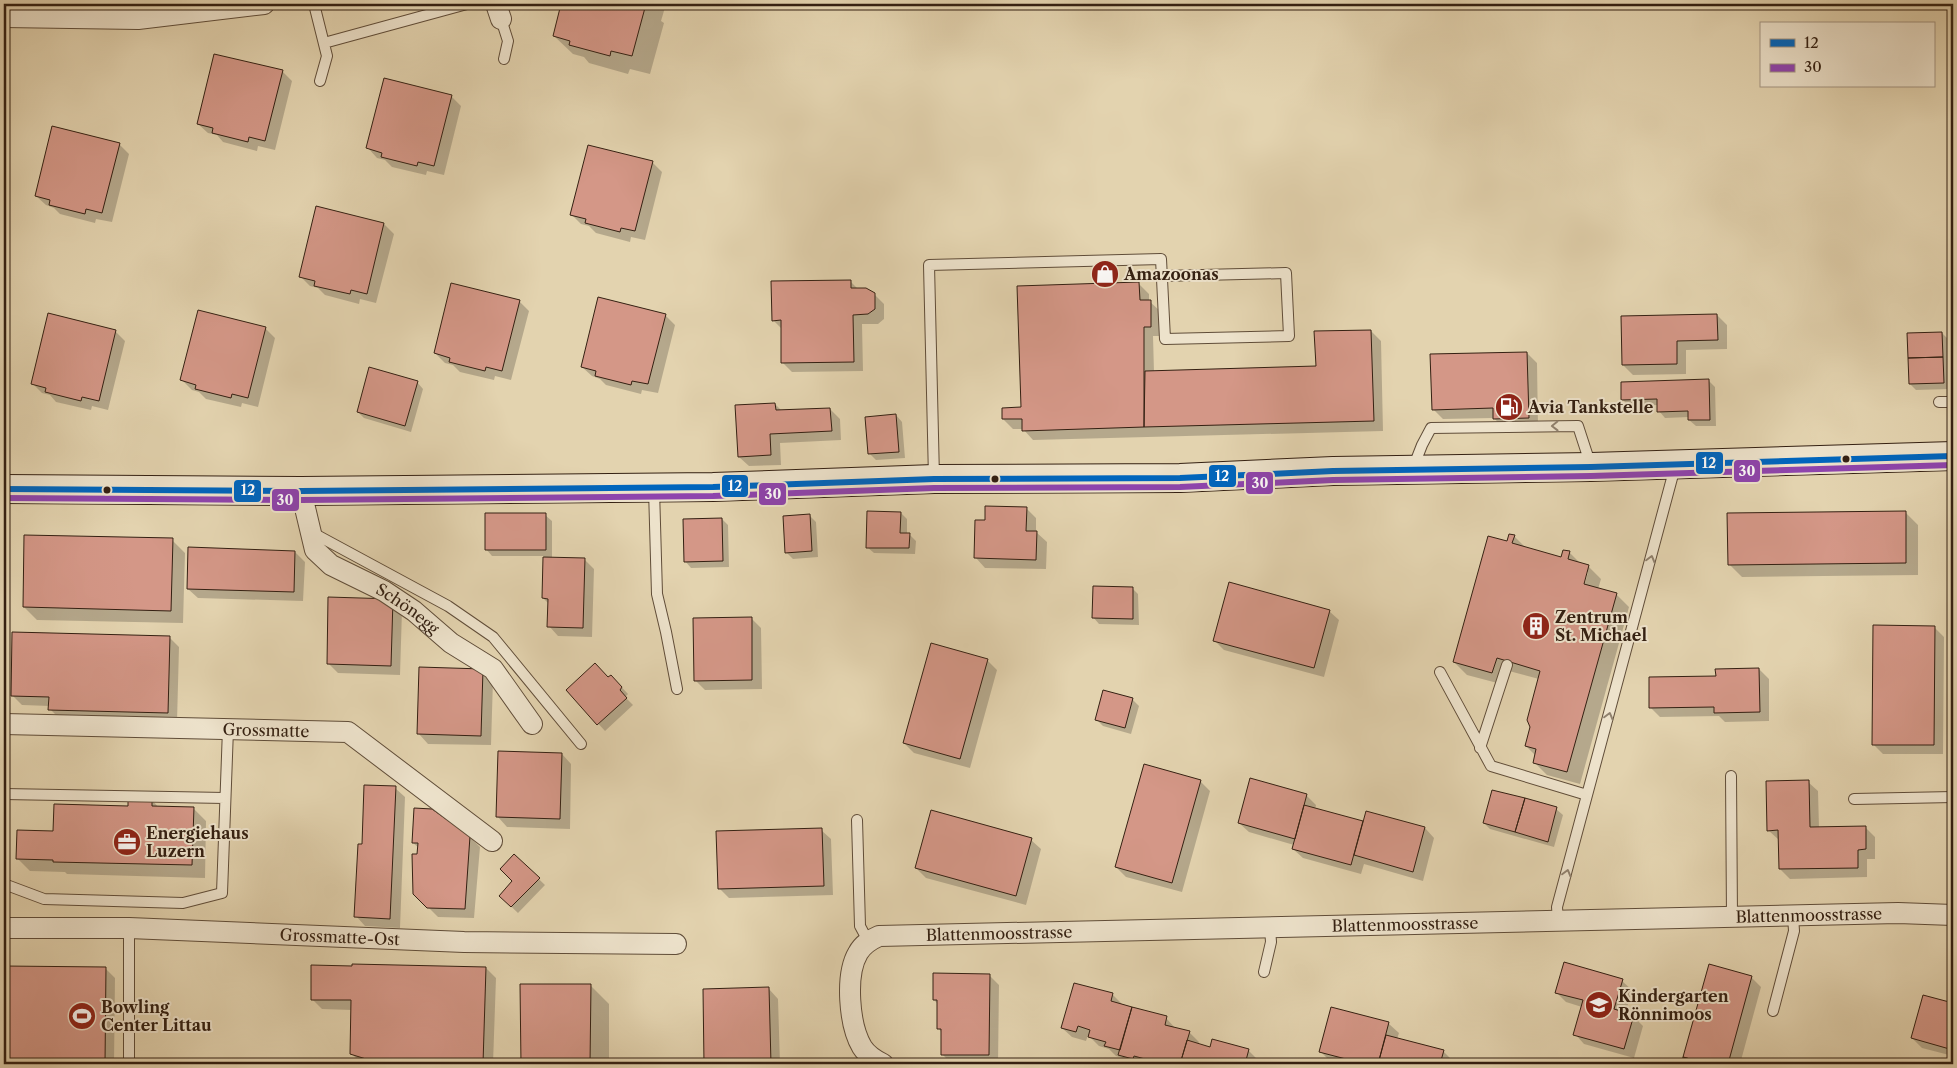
<svg xmlns="http://www.w3.org/2000/svg" width="1957" height="1068" font-family="'Libre Caslon Text',serif">
	<style>
		.shadow { fill: #0003; fill-rule: evenodd }
		.building { fill: #d49787; stroke: #342012 }
		.lines { fill: none; stroke-linecap: round; stroke-linejoin: round }
		.lane-casing { stroke: #604d39; stroke-width: 12 }
		.street-casing { stroke: #604d39; stroke-width: 22 }
		.secondary-casing { stroke: #342012; stroke-width: 30 }
		.lane { stroke: #ede2cb; stroke-width: 10 }
		.street { stroke: #ede2cb; stroke-width: 20 }
		.secondary { stroke: #ede2cb; stroke-width: 28 }
		.bus-1-casing { stroke: #ede2cb; stroke-width: 10 }
		.bus-2-casing { stroke: #ede2cb; stroke-width: 10 }
		.bus-1 { stroke: #0065bd; stroke-width: 6 }
		.bus-2 { stroke: #8e44ad; stroke-width: 6 }
		.oneway { stroke: #90816e }
		.bus-dot { fill: #342012; stroke: #ede2cb; stroke-width: 2 }
		.labels { text-anchor: middle; stroke-width: 4; stroke-linejoin: round; paint-order: stroke }
		.poi-label { font-size: 16px; font-weight: bold; fill: #342012; stroke: #ede2cb; text-anchor: start }
		.street-label { font-size: 16px; fill: #342012; stroke: #ede2cb }
		.line-badge { stroke: #ede2cb; stroke-width: 2 }
		.badge-label { font-size: 14px; text-anchor: middle; font-weight: bold; fill: #fff }
	</style>
	<rect width="100%" height="100%" fill="#e3d3af"/>
	<filter id="stains"><feTurbulence type="fractalNoise" baseFrequency=".004" numOctaves="4"/><feColorMatrix values="0 0 0 0 .2 0 0 0 0 .09 0 0 0 0 .02 0 0 0 .5 -.17"/></filter>
	<radialGradient id="worn" r=".72"><stop offset=".6" stop-color="#630" stop-opacity="0"/><stop offset="1" stop-color="#630" stop-opacity=".3"/></radialGradient>
	<path class="shadow" d="M563 4H666L661 21 664 23 650 74 630 69 628 74 589 63 584 57 573 54 554 36Z
		M282 71 292 81 275 150 258 146 257 151 223 142 217 135 208 133 198 124Z
		M451 96 461 106 444 175 427 171 426 175 392 167 385 160 377 158 368 148Z
		M119 144 129 154 112 222 96 219 95 223 60 214 54 208 46 205 36 196Z
		M652 162 662 172 645 240 631 237 630 242 596 233 589 226 581 224 572 215Z
		M317 208 384 224 394 234 376 303 360 299 359 304 325 295 318 288 310 286 300 276Z
		M850 281 859 290 874 294 884 304V319L878 324H862L863 371 792 372 783 363 782 329 773 320Z
		M1139 284 1149 294V301L1160 311 1161 336H1153L1154 372 1317 367 1371 331 1381 341 1383 431 1033 440 1023 429H1013L1003 419 1022 409Z
		M519 301 529 311 511 380 495 376 494 380 460 372 453 365 445 363 435 353Z
		M665 315 675 325 658 393 642 390 641 394 606 385 600 379 592 376 582 367Z
		M1717 315 1727 325V349L1686 350V374L1633 375 1623 365Z
		M265 328 275 338 258 407 242 403 241 407 206 399 199 392 192 390 182 380Z
		M115 331 125 341 108 410 92 406 91 410 56 402 50 395 42 393 32 383Z
		M1942 333 1948 339 1950 389 1916 390 1910 384Z
		M1527 353 1537 363 1538 428 1504 429 1494 418 1443 419 1433 409Z
		M1709 381 1715 387 1716 426H1696L1689 420V417L1665 418 1659 411V405L1629 406 1622 399Z
		M417 382 423 389 411 432 364 418 358 412Z
		M775 404 782 411 830 409 840 419 841 440 780 443 781 465 749 466 739 457Z
		M896 415 902 422 905 458 876 460 869 453Z
		M1026 508 1036 518V532L1047 542 1046 569 985 568 976 558 986 522Z
		M1905 512 1918 525V575L1742 577 1729 564Z
		M901 513 907 519V534H909L916 541 915 554 874 553 867 547Z
		M545 515 552 521V558L584 559 594 569 592 637 558 636 549 626V604L543 598 544 556H492L486 549Z
		M810 516 816 522 818 557 793 559 786 552Z
		M722 519 728 525 729 567 691 568 685 561Z
		M1514 536 1526 548 1562 558 1569 552 1580 563 1588 566 1601 579 1598 589 1616 594 1629 607 1580 784 1547 775 1534 762 1536 756 1526 746 1539 679 1509 671 1505 685 1467 675 1454 662 1508 543ZM1586 572H1588L1583 590H1581Z
		M172 540 185 553 183 623 37 620 24 607Z
		M295 552 305 562 303 601 198 598 188 589Z
		M1132 588 1138 594 1139 625 1099 624 1093 617Z
		M330 598 402 610 400 675 338 673 328 663Z
		M1329 611 1339 620 1324 677 1224 650 1214 640Z
		M751 618 761 628 762 689 705 690 695 680Z
		M1934 627 1944 637 1943 754H1883L1873 744Z
		M169 637 179 647 177 722 60 719 50 709V706L22 705 12 695Z
		M987 660 997 670 970 768 914 753 904 743Z
		M1759 669 1769 679V721L1725 722 1719 716 1660 717 1650 707 1717 677Z
		M483 670 493 680 491 745 428 744 419 734Z
		M611 676 628 694 625 697 633 705 605 731 567 690Z
		M1132 699 1139 706 1131 734 1103 726 1097 720Z
		M562 754 571 764 570 829 507 827 498 817Z
		M1200 781 1210 791 1182 892 1126 877 1116 867Z
		M1808 782 1818 791 1819 828 1865 827 1875 837V859H1867V877L1790 879 1780 869 1779 840 1768 830Z
		M395 788 405 797 400 928 365 926 356 916 363 845Z
		M1306 795 1316 805 1315 810 1364 823 1425 828 1434 838 1423 881 1364 864 1361 874 1303 858 1293 849 1294 845 1249 832 1239 823Z
		M152 800 159 808H193L206 821 205 878 67 874 65 872 30 871 17 858 55 832Z
		M1556 809 1563 815 1554 847 1490 829 1484 823Z
		M821 830 831 839 833 895 729 898 719 888Z
		M470 837 480 847 474 918 438 917 414 893 419 848 413 843Z
		M1031 840 1041 849 1026 905 926 878 916 868Z
		M514 855 545 885 518 913 500 896 514 881Z
		M1710 966 1751 977 1761 987 1740 1064H1683Z
		M4 967 105 968 115 978 114 1064H4Z
		M486 968 496 978 493 1064 361 1063 351 1053 352 1010 322 1009 312 999Z
		M989 975 999 985 998 1064H952L942 1054V1033L939 1029V1005L934 1000Z
		M1622 981 1632 990 1625 1014 1633 1016 1643 1026 1634 1058 1584 1044 1575 1034 1582 1007 1566 1002 1556 992Z
		M522 985H590L609 1004V1064H522Z
		M769 989 778 999 780 1064H706L704 990Z
		M1113 995 1122 1004 1166 1018 1176 1029 1189 1032 1199 1042 1198 1045 1211 1048 1248 1050 1258 1060 1257 1064H1129L1123 1058 1116 1056 1109 1049 1099 1046 1088 1035 1086 1041 1072 1037 1062 1028Z
		M1924 996 1953 1004V1056L1922 1048 1912 1038Z
		M1332 1008 1389 1024 1399 1033 1397 1039 1443 1051 1453 1061 1452 1064H1341L1330 1061 1321 1052Z"/>
	<path class="building" d="M561 4H646L632 56 611 51 610 56 569 45 570 41 553 36Z
		M214 54 283 70 265 141 249 137 248 142 212 133 213 128 197 124Z
		M384 78 452 95 434 166 418 162 417 166 381 157 382 153 366 148Z
		M52 126 120 143 102 213 86 209 85 214 49 205 50 200 35 196Z
		M588 145 653 161 635 231 621 228 620 232 585 223 586 219 570 215Z
		M316 206 384 223 367 294 351 290 350 294 314 286 315 281 299 277Z
		M851 280V288H866L875 293V309L868 314 853 315 854 362 781 363V320L772 321 771 281Z
		M1139 282 1140 300H1151V327H1144V427L1022 431V419H1002V408L1021 407 1017 286Z
		M451 283 520 300 502 371 486 367 485 371 449 362 450 358 434 353Z
		M598 297 666 314 648 384 632 381 631 385 595 376 596 371 581 367Z
		M198 310 266 327 248 398 232 394 231 398 195 389 196 385 180 380Z
		M48 313 116 330 99 401 82 397 81 401 45 392 46 388 31 384Z
		M1717 314 1718 340 1677 341V364L1622 365 1621 316Z
		M1371 330 1374 421 1144 427 1145 371 1316 366 1314 331Z
		M1942 332 1943 357 1908 358 1907 333Z
		M1527 352 1529 418 1493 419V408L1432 410 1430 354Z
		M1943 357 1944 383 1909 384 1908 358Z
		M369 367 418 381 405 426 357 412Z
		M1709 379 1710 420H1688V411L1657 412V399L1621 400V382Z
		M775 403 776 410 830 408 832 431 770 434 771 455 738 457 735 405Z
		M896 414 899 452 868 454 865 417Z
		M985 506 1027 507 1026 531H1037L1036 560 974 558 975 520H985Z
		M867 511 901 512 900 533H910L909 548H866Z
		M1906 511V563L1728 565 1727 513Z
		M485 513H546V550H485Z
		M810 514 812 551 785 553 783 516Z
		M722 518 723 561 684 562 683 519Z
		M1509 534 1515 535 1512 543 1561 557 1563 550 1570 551 1568 559 1589 565 1584 584 1617 593 1567 772 1533 763 1536 749 1525 746 1530 727 1527 720 1540 671 1497 658 1492 673 1453 662 1488 536 1507 541Z
		M24 535 173 538 171 611 23 607Z
		M188 547 295 551 294 592 187 589Z
		M543 557 585 558 583 628 547 627 548 599 542 598Z
		M1229 582 1330 610 1314 668 1213 641Z
		M1093 586 1133 587V619L1092 618Z
		M328 597 393 599 391 666 327 664Z
		M752 617V680L694 681 693 618Z
		M1873 625 1935 626 1934 745H1872Z
		M12 632 170 636 168 713 48 710 49 697 11 696Z
		M931 643 988 659 960 759 903 743Z
		M595 663 608 677 611 675 622 687 620 690 627 698 597 725 566 690Z
		M419 667 483 669 481 736 417 734Z
		M1759 668 1760 712 1714 713V707L1649 708V677L1716 676 1715 669Z
		M1103 690 1133 698 1125 728 1095 720Z
		M498 751 562 753 560 819 496 817Z
		M1144 764 1201 780 1172 883 1115 867Z
		M1250 778 1307 794 1295 839 1238 823Z
		M1809 780 1810 827 1866 826V849L1858 850V868L1779 869 1778 830 1767 831 1766 781Z
		M364 785 396 786 390 919 354 917 358 844H362Z
		M1492 790 1525 798 1515 832 1483 823Z
		M128 798 152 799V806L194 807 192 865 53 862V860L16 859 17 830 53 831 54 804 128 806Z
		M1525 798 1557 807 1548 842 1515 832Z
		M1304 805 1363 821 1351 865 1292 849Z
		M414 808 432 809 470 836 465 909 427 908 413 894 412 854H417L418 843H412Z
		M931 810 1032 838 1016 896 915 868Z
		M1366 811 1425 827 1413 872 1354 855Z
		M822 828 824 886 718 889 716 831Z
		M514 854 540 878 511 907 499 896 512 881 500 869Z
		M1564 962 1623 979 1614 1009 1634 1015 1624 1049 1573 1035 1583 1000 1555 993Z
		M352 964 486 967 483 1064H382L350 1054 351 1000H311V965L352 966Z
		M1709 964 1752 976 1728 1064H1708L1683 1057Z
		M4 966 106 967 105 1064H4Z
		M933 973 990 974 989 1055H941V1029H937V1000H933Z
		M1074 983 1113 993 1111 1001 1132 1007 1120 1050 1104 1046 1106 1042 1088 1037 1090 1030 1078 1026 1076 1032 1061 1028Z
		M520 984H591L590 1064H521Z
		M769 987 771 1064H704L703 989Z
		M1923 995 1953 1003V1050L1911 1038Z
		M1132 1007 1167 1016 1165 1025 1190 1031 1180 1064H1144L1145 1059 1134 1056 1133 1059 1118 1055Z
		M1331 1007 1389 1022 1378 1064H1365L1319 1052Z
		M1386 1035 1444 1050 1440 1064H1378Z
		M1212 1039 1249 1049 1245 1064H1180L1187 1040 1210 1047Z
		M1683 1057 1708 1064H1681Z"/>
	<g class="lines">
		<defs>
			<path id="lane" d="M314 4 327 56 320 81
				M501 19 508 41 504 59
				M324 43 467 4
				M1939 402H1953
				M1413 468 1422 445 1431 428 1578 426 1591 466
				M934 478 929 265 1161 259 1165 339 1289 336 1286 273 1162 276
				M654 489 657 594 666 632 677 689
				M311 532 448 606 493 637 581 744
				M1440 672 1491 766 1587 795
				M1480 748 1507 665
				M1731 776 1732 918
				M4 794 225 798
				M1854 799 1953 797
				M857 820 860 926 868 941
				M4 884 44 899 183 903 222 893 228 729
				M1558 921 1557 907 1675 467
				M1264 972 1271 942 1270 928
				M1773 1011 1794 931 1793 916
				M129 1064V928"/>
			<g id="street">
				<path d="M496 4 501 19"/>
				<path d="M4 17 138 19 264 4"/>
				<path id="s1" d="M301 491 315 550 331 565 384 591 414 611 451 643 493 669 532 724"/>
				<path id="s2" d="M4 724 348 732 492 841"/>
				<path id="s3" d="M4 928H129L464 942 676 944"/>
				<path id="s4" d="M883 1064C875 1060 867 1055 862 1047 849 1025 845 975 858 953 863 944 870 940 879 936L1898 913 1953 915"/>
			</g>
			<path id="secondary" d="M4 489 301 491 713 487 934 479 1180 478 1333 471 1591 467 1953 456"/>
		</defs>
		<use href="#lane" class="lane-casing"/>
		<use href="#street" class="street-casing"/>
		<use href="#secondary" class="secondary-casing"/>
		<use href="#lane" class="lane"/>
		<use href="#street" class="street"/>
		<use href="#secondary" class="secondary"/>
		<defs>
			<path id="bus-1" d="M4 489 301 491 713 487 934 479 1180 478 1333 471 1591 467 1953 456"/>
			<path id="bus-2" d="M4 498 301 500 713 496 934 488 1180 487 1333 480 1591 476 1953 465"/>
		</defs>
		<use href="#bus-1" class="bus-1-casing"/>
		<use href="#bus-2" class="bus-2-casing"/>
		<use href="#bus-1" class="bus-1"/>
		<use href="#bus-2" class="bus-2"/>
	</g>
	<defs><path id="oneway-chevron" d="M-2-3.5L2.5 0L-2 3.5" fill="none" stroke-width="1.6" stroke-linecap="round" stroke-linejoin="round" transform="scale(1.25)"/></defs>
	<g class="oneway">
		<use href="#oneway-chevron" transform="translate(1555 426) rotate(179)"/>
		<use href="#oneway-chevron" transform="translate(1651 559) rotate(-75)"/>
		<use href="#oneway-chevron" transform="translate(1609 716) rotate(-75)"/>
		<use href="#oneway-chevron" transform="translate(1567 873) rotate(-75)"/>
	</g>
	<defs>
		<symbol id="shop-disc" viewBox="-11 -11 22 22"><circle r="9.5" fill="#8f2418" stroke="#ede2cb"/><path d="M-5-2.5h2.3a2.7 3.5 0 0 1 5.4 0H5L5.5 6h-11ZM-1.5-2.5h3a1.5 2.3 0 0 0-3 0Z" fill="#fff"/></symbol>
		<symbol id="fuel-disc" viewBox="-11 -11 22 22"><circle r="9.5" fill="#8f2418" stroke="#ede2cb"/><path d="M-5.5-6h7V0h2V4h1.3V-2.5L3-4.5l.8-.8L6-3V5H2.5V1h-1V6h-7ZM-4.2-4.7v3.2H.2V-4.7Z" fill="#fff"/></symbol>
		<symbol id="building-disc" viewBox="-11 -11 22 22"><circle r="9.5" fill="#8f2418" stroke="#ede2cb"/><path d="M-4-6H4V6H1V3H-1V6H-4ZM-2.5-4.3h1.7v1.8h-1.7ZM.8-4.3h1.7v1.8H.8ZM-2.5-1h1.7V.8h-1.7ZM.8-1h1.7V.8H.8Z" fill="#fff"/></symbol>
		<symbol id="office-disc" viewBox="-11 -11 22 22"><circle r="9.5" fill="#8f2418" stroke="#ede2cb"/><path d="M-6-3h4V-5.5h4V-3h4V5H-6ZM-1-4.5V-3h2v-1.5ZM-6 0V1H6V0Z" fill="#fff"/></symbol>
		<symbol id="school-disc" viewBox="-11 -11 22 22"><circle r="9.5" fill="#8f2418" stroke="#ede2cb"/><path d="M0-5L7-2L0 1L-7-2ZM-4 1L0 2.5L4 1V4Q0 6-4 4Z" fill="#fff"/></symbol>
		<symbol id="stadium-disc" viewBox="-11 -11 22 22"><circle r="9.5" fill="#8f2418" stroke="#ede2cb"/><path d="M0-5a6.5 5 0 1 0 0 10a6.5 5 0 1 0 0-10ZM-3.5-1.8h7v3.6h-7Z" fill="#fff"/></symbol>
	</defs>
	<g fill-rule="evenodd">
		<use href="#shop-disc" x="1089" y="258" width="32" height="32"/>
		<use href="#fuel-disc" x="1493" y="391" width="32" height="32"/>
		<use href="#building-disc" x="1520" y="610" width="32" height="32"/>
		<use href="#office-disc" x="111" y="826" width="32" height="32"/>
		<use href="#school-disc" x="1583" y="989" width="32" height="32"/>
		<use href="#stadium-disc" x="66" y="1000" width="32" height="32"/>
	</g>
	<g class="bus-dot">
		<circle cx="1846" cy="459" r="4.5"/>
		<circle cx="995" cy="479" r="4.5"/>
		<circle cx="107" cy="490" r="4.5"/>
	</g>
	<g class="labels">
		<g class="poi-label">
			<text x="1124" y="280">Amazoonas</text>
			<text x="1528" y="413">Avia Tankstelle</text>
			<text x="1555" y="623">Zentrum<tspan x="1555" dy="18">St. Michael</tspan></text>
			<text x="146" y="839">Energiehaus<tspan x="146" dy="18">Luzern</tspan></text>
			<text x="1618" y="1002">Kindergarten<tspan x="1618" dy="18">Rönnimoos</tspan></text>
			<text x="101" y="1013">Bowling<tspan x="101" dy="18">Center Littau</tspan></text>
		</g>
		<g class="street-label">
			<text dy="6" stroke="none"><textPath href="#s1" startOffset="171">Schönegg</textPath></text>
			<text dy="6" stroke="none"><textPath href="#s2" startOffset="262">Grossmatte</textPath></text>
			<text dy="6" stroke="none"><textPath href="#s4" startOffset="1082">Blattenmoosstrasse</textPath></text>
			<text dy="6" stroke="none"><textPath href="#s4" startOffset="678">Blattenmoosstrasse</textPath></text>
			<text dy="6" stroke="none"><textPath href="#s4" startOffset="272">Blattenmoosstrasse</textPath></text>
			<text dy="6" stroke="none"><textPath href="#s3" startOffset="336">Grossmatte-Ost</textPath></text>
		</g>
	</g>
	<g class="line-badge">
		<rect x="1695" y="451" width="29" height="24" rx="5" fill="#0065bd"/>
		<rect x="1733" y="459" width="28" height="24" rx="5" fill="#8e44ad"/>
		<rect x="1208" y="464" width="29" height="24" rx="5" fill="#0065bd"/>
		<rect x="1245" y="471" width="29" height="24" rx="5" fill="#8e44ad"/>
		<rect x="721" y="474" width="28" height="24" rx="5" fill="#0065bd"/>
		<rect x="233" y="479" width="29" height="24" rx="5" fill="#0065bd"/>
		<rect x="758" y="482" width="29" height="24" rx="5" fill="#8e44ad"/>
		<rect x="271" y="488" width="29" height="24" rx="5" fill="#8e44ad"/>
	</g>
	<g class="badge-label">
		<text x="1709" y="468">12</text>
		<text x="1747" y="476">30</text>
		<text x="1222" y="481">12</text>
		<text x="1260" y="488">30</text>
		<text x="735" y="491">12</text>
		<text x="248" y="495">12</text>
		<text x="773" y="499">30</text>
		<text x="285" y="505">30</text>
	</g>
	<rect width="1957" height="1068" fill="none" stroke="#e3d3af" stroke-width="20"/>
	<rect x="5" y="5" width="1947" height="1058" fill="none" stroke="#342012" stroke-width="2.5"/>
	<rect x="10" y="10" width="1937" height="1048" fill="none" stroke="#342012"/>
	<rect x="1760" y="22" width="175" height="65" fill="#ede2cb" stroke="#a39481"/>
	<rect x="1770" y="39" width="25" height="8" fill="#0065bd" stroke="#a39481"/>
	<text x="1804" y="48" font-size="15" fill="#342012">12</text>
	<rect x="1770" y="64" width="25" height="8" fill="#8e44ad" stroke="#a39481"/>
	<text x="1804" y="72" font-size="15" fill="#342012">30</text>
	<rect width="100%" height="100%" filter="url(#stains)"/>
	<rect width="100%" height="100%" fill="url(#worn)"/>
</svg>
